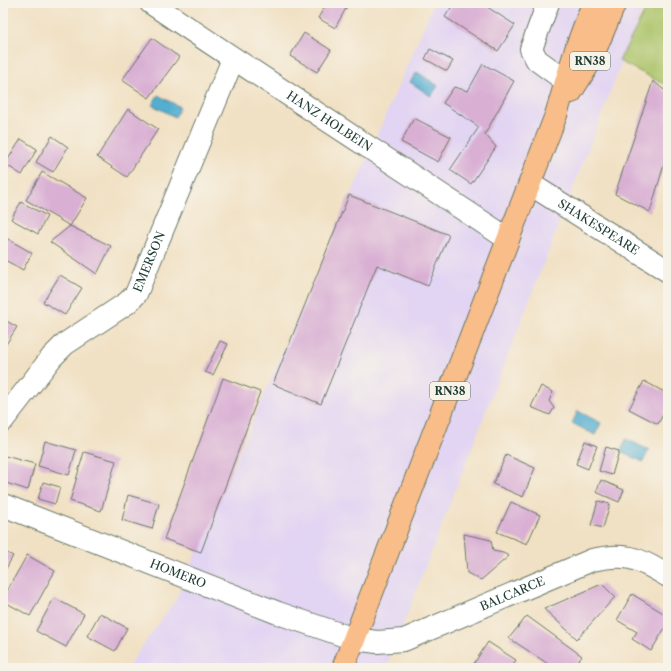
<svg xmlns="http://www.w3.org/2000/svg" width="671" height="671" font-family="'Libre Caslon Text',serif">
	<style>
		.built { fill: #e2d4f3 }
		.green { fill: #abc368; stroke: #65804e }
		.water { fill: #53aed1; stroke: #397682 }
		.building { fill: #d9b0d4 }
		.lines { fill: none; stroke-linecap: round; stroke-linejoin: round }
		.minor-casing { stroke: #687666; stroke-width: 24 }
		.major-casing { stroke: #687666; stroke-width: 24 }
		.minor { stroke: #fff; stroke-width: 22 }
		.major { stroke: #f8bd89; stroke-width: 22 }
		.labels { text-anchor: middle; stroke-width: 3.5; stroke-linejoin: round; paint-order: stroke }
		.shield { fill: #f7f3e8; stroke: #60746a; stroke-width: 1 }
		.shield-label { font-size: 11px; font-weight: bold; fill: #1f3d34 }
		.street-label { font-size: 12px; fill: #1f3d34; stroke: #f7f3e8 }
	</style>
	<rect width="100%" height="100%" fill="#f7f3e8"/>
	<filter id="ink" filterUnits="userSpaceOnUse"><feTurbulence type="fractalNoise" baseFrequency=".025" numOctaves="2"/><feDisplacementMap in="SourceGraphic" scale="8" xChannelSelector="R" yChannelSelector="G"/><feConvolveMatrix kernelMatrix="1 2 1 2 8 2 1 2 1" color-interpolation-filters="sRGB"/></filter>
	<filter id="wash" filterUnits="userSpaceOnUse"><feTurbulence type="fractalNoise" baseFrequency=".012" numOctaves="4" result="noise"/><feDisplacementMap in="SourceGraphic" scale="16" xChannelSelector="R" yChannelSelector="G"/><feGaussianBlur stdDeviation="0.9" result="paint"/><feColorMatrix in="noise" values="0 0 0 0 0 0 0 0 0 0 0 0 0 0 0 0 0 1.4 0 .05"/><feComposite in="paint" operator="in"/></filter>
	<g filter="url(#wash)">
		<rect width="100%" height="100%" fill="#f1e1c4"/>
		<path class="built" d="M434 3H645L386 668H127L176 599Z"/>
		<path class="green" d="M649 3H668V86L619 61Z"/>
		<path class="water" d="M417 72 438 86 431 96 410 82Z
			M158 95 180 107 175 117 152 105Z
			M578 411 601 423 595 435 572 423Z
			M626 439 649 450 643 462 621 451Z"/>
		<g id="blocks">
			<path class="building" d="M327 3H349L335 28 318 18Z
				M454 3H481L515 25 498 51 445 17Z
				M304 33 331 50 317 72 290 56Z
				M152 38 179 57 149 98 122 80Z
				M430 49 453 61 447 71 425 59Z
				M483 64 514 81 485 134 496 147 471 184 450 170 479 127 443 103 454 87 468 91Z
				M653 81 668 93V151L650 212 615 194Z
				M128 109 158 129 127 177 97 157Z
				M414 118 451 137 438 162 401 142Z
				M52 136 68 147 53 172 36 162Z
				M21 139 37 149 22 175 5 164Z
				M42 172 87 198 70 226 26 200Z
				M349 195 449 235 428 286 377 265 321 404 273 384Z
				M21 202 47 216 38 234 11 219Z
				M70 226 111 246 97 274 50 242Z
				M6 238 32 253 23 270 3 259V243Z
				M60 275 82 288 65 315 43 302Z
				M3 319 17 327 3 349Z
				M220 341 228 344 213 375 205 372Z
				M223 378 260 392 201 552 164 539Z
				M644 381 668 394V405L658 424 629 409Z
				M541 386 553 392 549 401 554 408 550 415 531 407Z
				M45 441 76 450 69 475 38 466Z
				M585 441 597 446 588 469 576 464Z
				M606 447 619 451 612 475 599 471Z
				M84 452 116 461 101 511 70 501Z
				M506 455 535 468 523 497 493 484Z
				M5 456 35 464 28 490 3 482V462Z
				M601 480 624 490 619 502 596 492Z
				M43 482 60 487 55 504 38 499Z
				M128 495 159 504 152 529 122 520Z
				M598 501 610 504 603 528 591 525Z
				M511 502 540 515 527 544 497 532Z
				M464 534 491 540 493 551 503 553 509 556 481 580 467 573Z
				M3 551 13 556 3 574Z
				M27 555 55 571 30 616 3 601V598Z
				M602 584 615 597 577 639 544 609Z
				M632 594 668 616V623L651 651 632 639 637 632 617 620Z
				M54 598 84 614 66 647 36 631Z
				M100 613 127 628 115 651 87 636Z
				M527 616 582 656 574 668H554L509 638Z
				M488 642 516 660 511 668H471Z"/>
		</g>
	</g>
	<g filter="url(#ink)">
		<use href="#blocks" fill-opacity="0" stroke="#687666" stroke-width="1"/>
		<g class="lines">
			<defs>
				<g id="minor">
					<path id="s1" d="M151 3C269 83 389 160 508 239"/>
					<path d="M548 3 531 49 537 60 566 81"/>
					<path id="s2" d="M530 184 668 271"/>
					<path id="s3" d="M3 420 52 357 65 344 127 303 136 294 233 59"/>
					<path id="s4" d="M3 505 278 613 354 639 377 642 404 640 592 560C628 552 637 558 668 576"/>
				</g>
				<path id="major" d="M571 92 590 62 615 3
					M343 668 556 115 576 49 593 3"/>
			</defs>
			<use href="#minor" class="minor-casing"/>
			<use href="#major" class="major-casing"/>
			<use href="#minor" class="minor"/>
			<use href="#major" class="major"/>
		</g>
	</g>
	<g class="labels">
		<g class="shield">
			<rect x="570" y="52" width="40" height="18" rx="3"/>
			<rect x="430" y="382" width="40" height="18" rx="3"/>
		</g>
		<g class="shield-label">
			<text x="590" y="65">RN38</text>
			<text x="450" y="395">RN38</text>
		</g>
		<g class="street-label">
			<text dy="4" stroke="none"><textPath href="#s1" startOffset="214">HANZ HOLBEIN</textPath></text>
			<text dy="4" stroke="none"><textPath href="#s2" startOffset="81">SHAKESPEARE</textPath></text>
			<text dy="4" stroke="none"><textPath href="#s3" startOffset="220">EMERSON</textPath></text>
			<text dy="4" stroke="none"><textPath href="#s4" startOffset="188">HOMERO</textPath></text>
			<text dy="4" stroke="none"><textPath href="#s4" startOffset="544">BALCARCE</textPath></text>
		</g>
	</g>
	<rect width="671" height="671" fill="none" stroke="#f7f3e8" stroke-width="16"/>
</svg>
